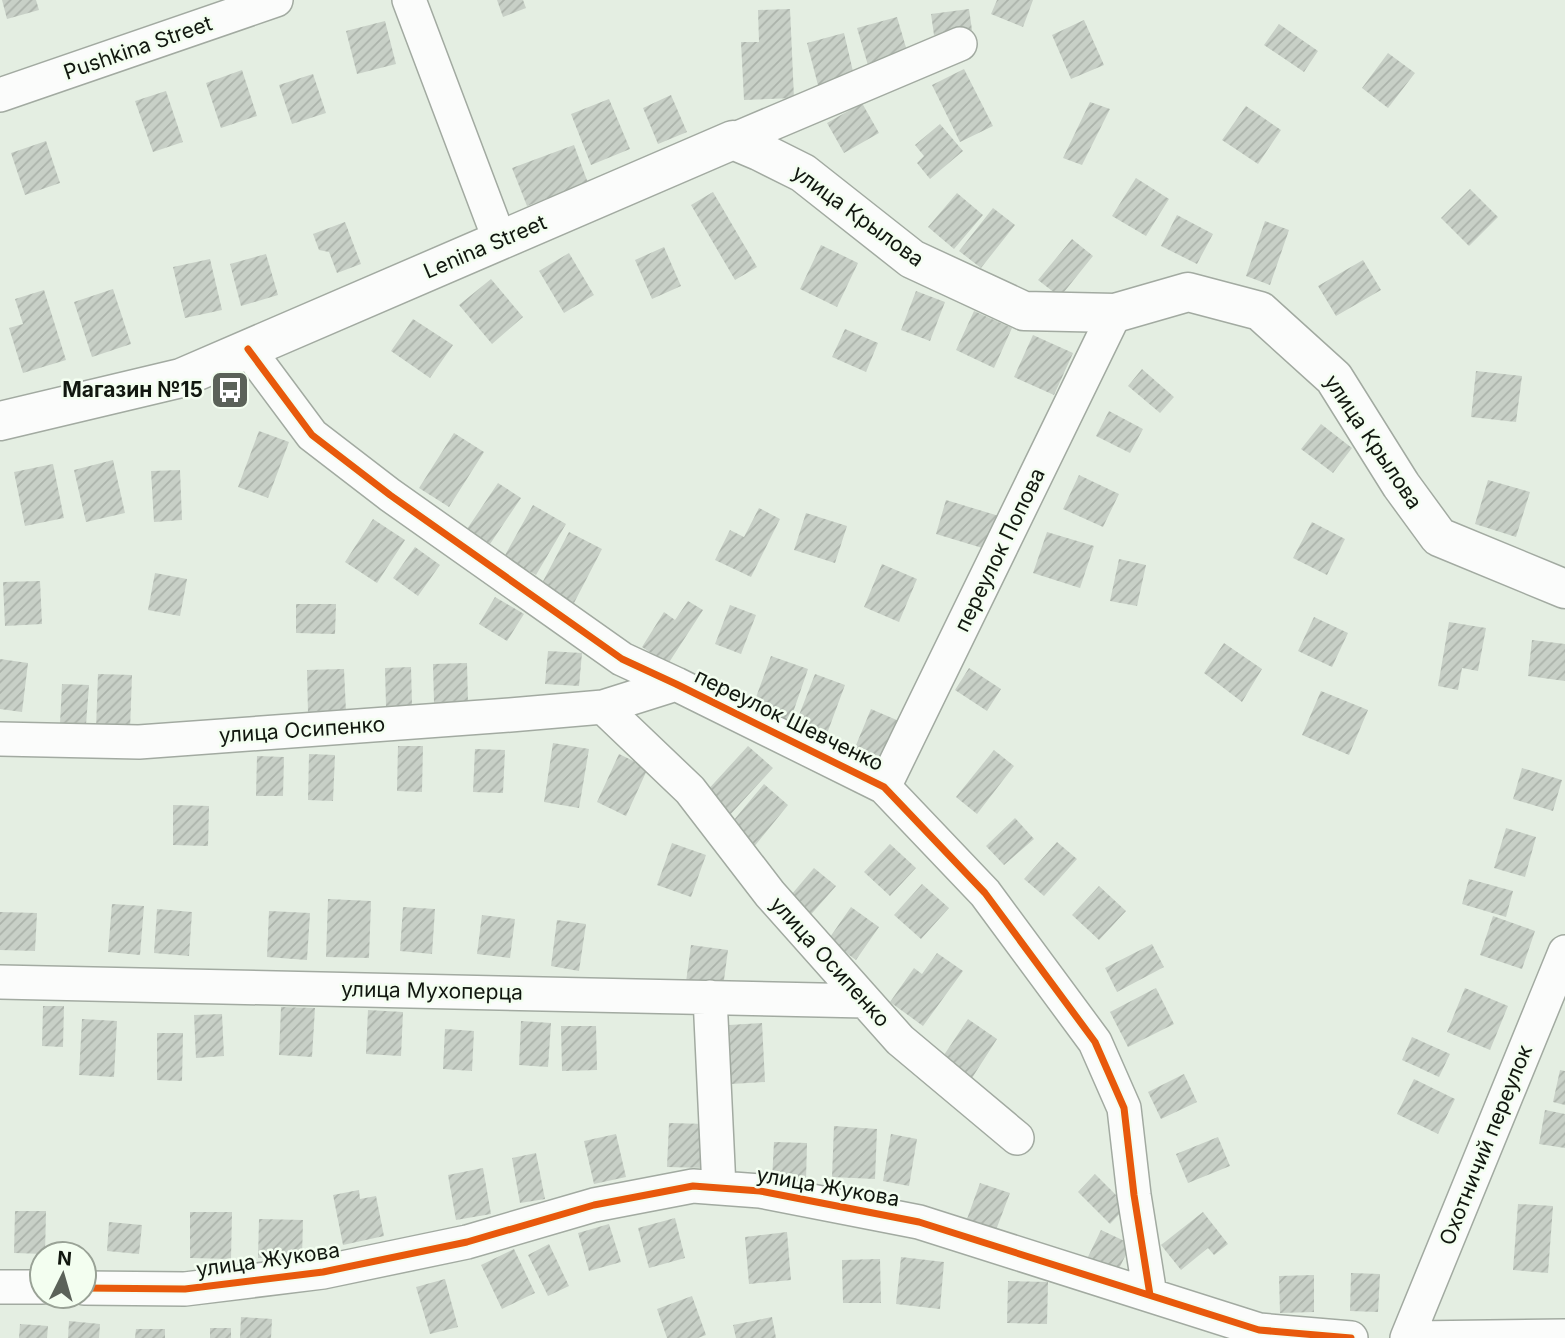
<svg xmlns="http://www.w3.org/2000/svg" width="1565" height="1338" font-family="Inter,sans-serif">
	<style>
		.building { fill: url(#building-hatch) }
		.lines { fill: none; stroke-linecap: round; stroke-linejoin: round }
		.minor-casing { stroke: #a2aaa1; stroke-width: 36 }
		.tertiary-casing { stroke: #a2aaa1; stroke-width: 41 }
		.minor { stroke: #fbfcfb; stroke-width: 33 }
		.tertiary { stroke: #fbfcfb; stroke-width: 38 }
		.cycleway-casing { stroke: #f3fef0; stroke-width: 11 }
		.cycleway { stroke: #e8590c; stroke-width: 7 }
		.labels { text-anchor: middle; stroke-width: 5; stroke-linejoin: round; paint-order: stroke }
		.street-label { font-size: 21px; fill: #11170f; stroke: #f3fef0 }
		.poi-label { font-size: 21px; font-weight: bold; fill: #11170f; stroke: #f3fef0; text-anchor: end }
	</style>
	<defs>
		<pattern id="building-hatch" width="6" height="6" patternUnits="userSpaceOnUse" patternTransform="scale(1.75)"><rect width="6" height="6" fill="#c8d0c7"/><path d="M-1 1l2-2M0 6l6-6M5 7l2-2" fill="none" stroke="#abb2aa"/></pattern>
	</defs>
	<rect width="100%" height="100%" fill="#e4eee2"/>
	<path class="building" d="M2 0H36L39 10 7 19Z
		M497 0H523L526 8 503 17Z
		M997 0H1033L1023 27 991 14Z
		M790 9 794 98 744 100 741 42H759L758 10Z
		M969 9 972 30 934 35 931 14Z
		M897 17 910 61 870 72 857 28Z
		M1084 20 1104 65 1071 79 1052 35Z
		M385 21 396 64 357 74 346 31Z
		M1279 24 1318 51 1304 72 1264 45Z
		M844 33 855 80 819 89 807 43Z
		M1388 53 1415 73 1388 108 1362 88Z
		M964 69 993 126 960 142 932 85Z
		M242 70 257 116 221 128 206 83Z
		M313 74 326 113 292 124 279 85Z
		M166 91 183 142 153 152 135 101Z
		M671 95 687 132 658 144 643 108Z
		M609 99 630 149 591 165 571 114Z
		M1090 102 1110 109 1082 165 1063 158Z
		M862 103 879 133 844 153 827 123Z
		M1246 106 1281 130 1258 164 1222 140Z
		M940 124 963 151 930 179 917 163 924 156 915 145Z
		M46 141 60 183 25 195 11 153Z
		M574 145 588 183 527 206 512 168Z
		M1136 178 1169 199 1146 236 1112 216Z
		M1470 189 1498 217 1469 246 1441 218Z
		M713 192 757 267 735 280 691 205Z
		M957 193 983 215 954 249 928 227Z
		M993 208 1015 225 981 268 959 251Z
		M1177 215 1213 234 1197 264 1161 246Z
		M1265 221 1289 230 1270 285 1246 276Z
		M345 222 361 264 337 273 329 252 319 250 313 234Z
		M1072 239 1093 256 1060 297 1038 280Z
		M821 245 858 263 837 307 800 289Z
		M664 247 681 286 652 299 635 260Z
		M569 253 594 295 564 313 539 271Z
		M266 254 278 295 241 306 230 264Z
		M210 259 222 310 185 318 173 267Z
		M1363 260 1381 290 1336 316 1318 286Z
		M491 279 523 317 492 344 459 305Z
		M113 289 131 344 92 357 74 302Z
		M44 290 66 360 23 373 9 328 23 324 15 299Z
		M916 291 945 302 930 341 901 330Z
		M974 311 1012 328 994 368 956 350Z
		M413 319 453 345 430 378 391 351Z
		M845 329 878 343 866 372 832 357Z
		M1033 335 1073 353 1054 395 1014 377Z
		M1142 369 1174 397 1160 413 1128 386Z
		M1476 371 1522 376 1516 422 1471 417Z
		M1109 411 1143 429 1130 453 1096 436Z
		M1321 424 1352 448 1333 473 1301 449Z
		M259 431 289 442 268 498 238 487Z
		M454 433 484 452 449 507 419 488Z
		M113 460 125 513 86 522 74 470Z
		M53 464 64 518 25 526 14 472Z
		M180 470 182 520 154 522 151 471Z
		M1079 475 1119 494 1103 527 1063 509Z
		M1488 480 1530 492 1516 537 1475 524Z
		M498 483 521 498 490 544 467 529Z
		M946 500 999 516 989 550 936 534Z
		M533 505 566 524 536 575 504 557Z
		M759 508 780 519 751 577 715 560 730 530 744 537Z
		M806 513 847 526 835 563 794 550Z
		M373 519 405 540 377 583 345 562Z
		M1312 522 1345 539 1327 575 1293 558Z
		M569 532 602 549 574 603 541 585Z
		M1047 532 1094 546 1080 588 1033 573Z
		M415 547 440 565 418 596 393 578Z
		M1119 559 1146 565 1137 606 1110 601Z
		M882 564 917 579 899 622 864 607Z
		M155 573 187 579 180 616 148 610Z
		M40 581 42 624 5 626 3 582Z
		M495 597 524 614 507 641 479 624Z
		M688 601 703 610 668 664 642 647 664 612 675 620Z
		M296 604H336L335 634 296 633Z
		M730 605 756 615 741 654 715 644Z
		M1314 617 1348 633 1332 667 1298 651Z
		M1449 622 1486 628 1478 671 1462 668 1458 690 1438 686Z
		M1532 640 1565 644V681L1528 676Z
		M1224 643 1262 669 1242 702 1204 673Z
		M548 651 582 653 579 686 545 684Z
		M771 656 808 669 788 727 750 714Z
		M0 659 28 663 22 712 0 709Z
		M467 663 468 703H434L433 664Z
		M411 667 412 705 386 706 385 668Z
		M969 668 1001 689 987 711 955 690Z
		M344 669 346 712 308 713 307 670Z
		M98 674 132 675 130 730 96 729Z
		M815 674 845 685 825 739 794 728Z
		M62 684 89 685 86 725 60 724Z
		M1321 691 1368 710 1349 755 1302 735Z
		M871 709 899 721 881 761 854 750Z
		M553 743 589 749 579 808 544 802Z
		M398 746H423L422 792 397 791Z
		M748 746 773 768 729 816 704 794Z
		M475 749 505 750 503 793 473 792Z
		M994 750 1014 766 977 814 956 797Z
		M309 754 335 755 333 801 308 800Z
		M619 754 648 768 626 816 597 802Z
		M257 756 284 757 283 796H256Z
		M1522 768 1562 780 1553 811 1513 799Z
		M764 784 788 805 753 848 728 827Z
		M173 805 209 806 208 846 173 845Z
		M1015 818 1034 839 1004 865 986 846Z
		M1506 828 1536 837 1525 877 1494 868Z
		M1057 842 1077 859 1044 896 1024 879Z
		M672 843 706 855 691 897 657 885Z
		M890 844 916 868 890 896 864 872Z
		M814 868 836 886 807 919 786 901Z
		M1469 879 1513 891 1506 917 1462 904Z
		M922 884 949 908 921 939 894 915Z
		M1099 886 1126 911 1099 940 1072 915Z
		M328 899 371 901 369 958 326 957Z
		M112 904 144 906 140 955 108 952Z
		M403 907 435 909 432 954 400 951Z
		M851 907 879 927 856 960 828 940Z
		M157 909 192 912 189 956 154 953Z
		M269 911 310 913 307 960 267 957Z
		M0 912 37 913 35 951 0 950Z
		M482 915 515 919 510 958 477 954Z
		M1493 916 1535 931 1522 969 1480 955Z
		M557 920 586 924 579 971 551 966Z
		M1152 944 1164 967 1117 992 1105 968Z
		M691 945 728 950 723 987 686 982Z
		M937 953 963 971 923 1026 890 1002 914 968 922 974Z
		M1156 988 1174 1024 1128 1047 1110 1012Z
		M1465 988 1508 1006 1490 1050 1447 1032Z
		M43 1006H64L63 1047 42 1046Z
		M281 1007 315 1008 312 1057 279 1055Z
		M368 1010 403 1012 401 1056 366 1054Z
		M222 1014 224 1056 196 1058 194 1015Z
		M82 1019 117 1021 114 1077 79 1075Z
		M968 1019 997 1039 972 1078 942 1058Z
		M521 1021 551 1023 548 1067 519 1065Z
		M762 1023 765 1082 731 1084 729 1025Z
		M561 1026H596L597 1070 562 1071Z
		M445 1029 474 1031 472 1071 443 1069Z
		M157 1033H183L182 1081 157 1080Z
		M1412 1037 1450 1054 1439 1077 1402 1060Z
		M1560 1070 1565 1071V1105L1553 1102Z
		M1184 1074 1197 1102 1161 1119 1148 1092Z
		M1414 1079 1455 1099 1438 1134 1397 1114Z
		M1545 1110 1565 1114V1148L1539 1144Z
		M669 1123 707 1124 706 1168 667 1167Z
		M834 1126 877 1129 875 1179 832 1177Z
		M616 1134 626 1177 594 1184 584 1141Z
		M891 1134 917 1139 909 1186 883 1181Z
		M1218 1137 1230 1166 1188 1183 1176 1154Z
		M774 1142 807 1143 806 1181 772 1180Z
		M536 1153 545 1199 520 1203 512 1158Z
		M483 1168 491 1214 456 1220 448 1175Z
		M1095 1174 1127 1206 1110 1224 1078 1192Z
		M980 1183 1010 1193 996 1230 967 1219Z
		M359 1190 360 1199 376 1196 384 1236 343 1245 333 1195Z
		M1518 1204 1553 1206 1548 1273 1513 1270Z
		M15 1211H46L45 1254 14 1253Z
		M190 1212H232L231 1259 190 1258Z
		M1203 1212 1228 1244 1214 1255 1208 1248 1181 1270 1161 1245Z
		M675 1218 685 1258 649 1268 638 1228Z
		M259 1219 303 1220 302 1258H258Z
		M109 1222 142 1225 139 1254 107 1251Z
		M609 1224 621 1262 589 1271 578 1233Z
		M1101 1230 1131 1244 1116 1275 1086 1261Z
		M787 1232 791 1280 749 1284 745 1237Z
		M549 1244 569 1286 548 1296 528 1255Z
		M514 1249 535 1293 502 1309 481 1265Z
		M901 1257 944 1262 940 1309 896 1304Z
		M880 1259 881 1303H843L842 1260Z
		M1351 1273 1380 1274 1378 1312 1350 1311Z
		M1314 1275V1312L1280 1313 1279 1276Z
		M445 1279 458 1327 430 1334 416 1287Z
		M1008 1281 1048 1282 1047 1324 1007 1323Z
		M692 1296 706 1335 698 1338H667L657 1309Z
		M241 1317 272 1319 271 1338H240Z
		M772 1317 776 1338H736L733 1325Z
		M69 1321 100 1324 99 1338H68Z
		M20 1324 48 1326 47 1338H19Z
		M210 1328H231V1338H210Z
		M136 1329H165V1338H135Z"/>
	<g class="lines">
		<defs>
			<path id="minor" d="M409 0 500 241
				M0 95 276 0
				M733 140 960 44
				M248 349 312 435 390 495 622 659 676 684 884 787 985 893 1095 1042 1124 1108 1134 1195 1150 1295
				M603 707 690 790 770 894 900 1040 1017 1138
				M0 739 139 742 510 715 603 707 676 684
				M884 787 1115 313
				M0 982 865 1001
				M710 997 719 1188
				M0 1287H42
				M84 1288 185 1289 323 1272 467 1242 594 1205 693 1186 760 1191 919 1222 1259 1330 1351 1338
				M1407 1338 1565 952
				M1414 1338 1565 1336"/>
			<path id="tertiary" d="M0 421 181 378 733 140 759 151 803 173 912 259 1024 311 1115 313 1188 292 1260 311 1334 378 1401 485 1439 537 1565 589"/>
		</defs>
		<use href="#minor" class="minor-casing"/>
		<use href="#tertiary" class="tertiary-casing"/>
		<use href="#minor" class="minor"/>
		<use href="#tertiary" class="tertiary"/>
		<defs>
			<path id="cycleway" d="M248 349 312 435 390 495 622 659 676 684 884 787 985 893 1095 1042 1124 1108 1134 1195 1150 1295
				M84 1288 185 1289 323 1272 467 1242 594 1205 693 1186 760 1191 919 1222 1259 1330 1351 1338"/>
		</defs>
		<use href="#cycleway" class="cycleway-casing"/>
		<use href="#cycleway" class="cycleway"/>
	</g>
	<defs>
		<symbol id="bus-square" viewBox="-11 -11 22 22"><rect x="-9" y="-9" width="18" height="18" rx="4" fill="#5b6259" stroke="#f3fef0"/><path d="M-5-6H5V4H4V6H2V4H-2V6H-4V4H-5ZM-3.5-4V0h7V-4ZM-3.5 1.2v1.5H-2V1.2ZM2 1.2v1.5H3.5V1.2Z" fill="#fff"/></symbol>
	</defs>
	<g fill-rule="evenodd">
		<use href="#bus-square" x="208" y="368" width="44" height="44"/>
	</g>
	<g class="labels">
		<g class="street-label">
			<text transform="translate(138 48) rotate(-19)" y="7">Pushkina Street</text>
			<text transform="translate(858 216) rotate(36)" y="7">улица Крылова</text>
			<text transform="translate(485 247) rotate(-23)" y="7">Lenina Street</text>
			<text transform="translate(1373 442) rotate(56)" y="7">улица Крылова</text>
			<text transform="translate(1000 550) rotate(-64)" y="7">переулок Попова</text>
			<text transform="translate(789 720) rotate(26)" y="7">переулок Шевченко</text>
			<text transform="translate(302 730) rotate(-4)" y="7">улица Осипенко</text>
			<text transform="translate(830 962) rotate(48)" y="7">улица Осипенко</text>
			<text transform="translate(432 991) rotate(1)" y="7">улица Мухоперца</text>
			<text transform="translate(1486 1145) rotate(-68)" y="7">Охотничий переулок</text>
			<text transform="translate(828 1187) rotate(10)" y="7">улица Жукова</text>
			<text transform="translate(268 1260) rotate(-8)" y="7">улица Жукова</text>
		</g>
		<g class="poi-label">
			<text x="203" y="397">Магазин №15</text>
		</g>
	</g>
	<g transform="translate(63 1275) rotate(5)"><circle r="33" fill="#f3fef0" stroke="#99a296" stroke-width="2"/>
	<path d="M0-5L12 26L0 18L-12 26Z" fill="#5b6259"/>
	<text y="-10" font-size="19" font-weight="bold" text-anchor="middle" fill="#11170f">N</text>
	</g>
</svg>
